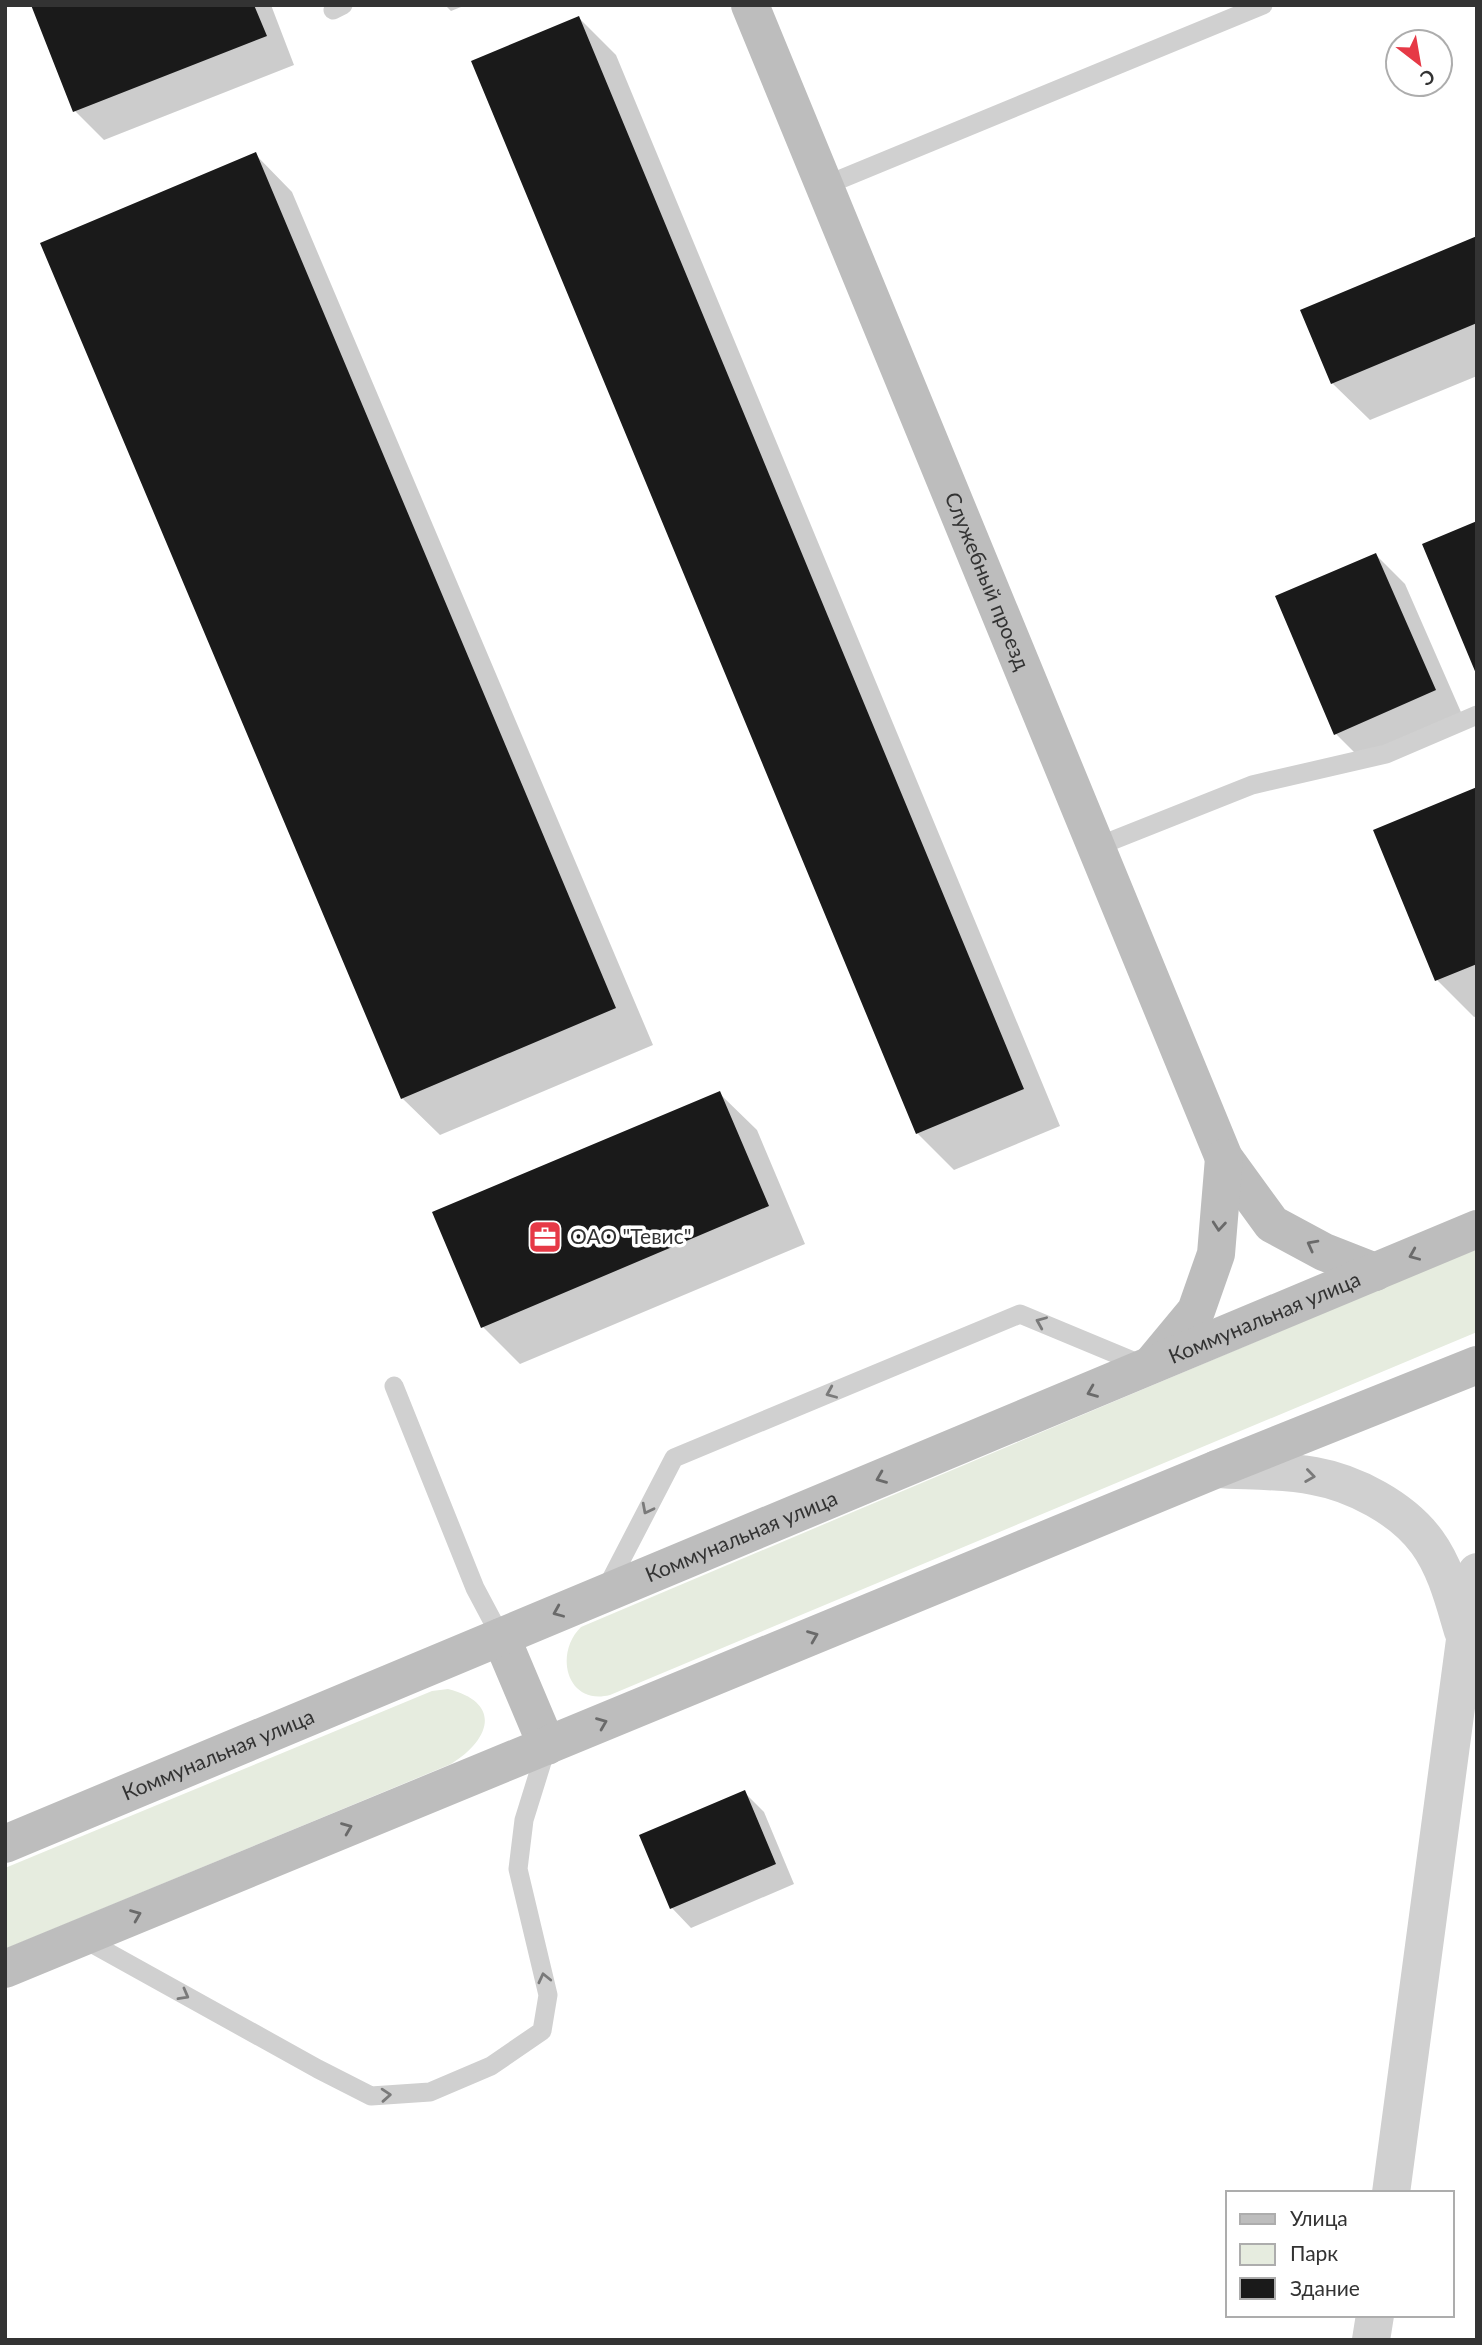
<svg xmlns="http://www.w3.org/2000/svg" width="1482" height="2345" font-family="Lato,sans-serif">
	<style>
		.green { fill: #e6ecdf }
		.shadow { fill: #0003 }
		.building { fill: #1a1a1a }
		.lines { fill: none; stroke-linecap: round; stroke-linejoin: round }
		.lane { stroke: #d0d0d0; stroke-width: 19 }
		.street { stroke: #d0d0d0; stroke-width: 38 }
		.secondary { stroke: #bdbdbd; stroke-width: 38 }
		.oneway { stroke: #6a6a6a }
		.oneway2 { stroke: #7a7a7a }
		.labels { text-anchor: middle; stroke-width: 7; stroke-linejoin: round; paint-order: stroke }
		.street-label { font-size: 21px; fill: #333; stroke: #fff }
		.poi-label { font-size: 21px; fill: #333; stroke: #fff; text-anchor: start }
	</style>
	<rect width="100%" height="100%" fill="#fff"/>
	<path class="green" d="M1477 1248V1332L610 1695C566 1706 554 1653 581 1627Z
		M448 1689C503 1703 490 1740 451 1764L5 1949V1868L432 1691Z"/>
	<path class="shadow" d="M33 5H271L294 65 104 140 75 111Z
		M445 5H466L451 11Z
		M579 18 616 55 1060 1126 954 1170 917 1133Z
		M255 154 292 192 653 1045 440 1135 402 1098Z
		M1477 238V376L1370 420 1332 383Z
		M1376 555 1405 584 1464 719 1365 763 1336 734Z
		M1477 789V1016L1474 1017 1437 980Z
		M719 1093 757 1130 805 1244 520 1364 483 1327Z
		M744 1792 764 1812 794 1884 691 1928 672 1908 641 1836Z"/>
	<path class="building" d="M31 5H254L267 36 73 112Z
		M579 16 1024 1089 916 1134 471 61Z
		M256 152 616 1008 401 1099 40 243Z
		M1477 236V323L1331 384 1300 310Z
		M1477 521V676L1422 544Z
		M1376 553 1436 690 1334 735 1275 596Z
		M1477 787V964L1435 981 1373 830Z
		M720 1091 769 1206 481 1328 432 1212Z
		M745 1790 776 1864 670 1909 639 1835Z"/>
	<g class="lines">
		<path class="lane" d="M333 10 343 5
			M824 186 1263 5
			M1096 847 1252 785 1386 754 1477 715
			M394 1386 475 1588 501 1637
			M605 1591 674 1458 1020 1314 1145 1366
			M82 1938 318 2069 371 2096 430 2092 491 2066 542 2031 548 1995 518 1869 524 1820 547 1746"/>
		<path class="street" d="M1217 1469C1249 1471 1283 1470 1314 1476 1354 1483 1402 1508 1427 1542 1446 1568 1454 1601 1463 1631
			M1391 2193 1465 1640 1477 1572
			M1371 2340 1375 2315"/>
		<g class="secondary">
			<path id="s1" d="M750 5 1224 1158 1272 1224 1324 1252 1375 1272"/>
			<path d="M1152 1364 1196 1311 1216 1254 1224 1158"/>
			<path d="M501 1637 547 1746"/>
			<path id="s2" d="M5 1844C496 1639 987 1435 1477 1229"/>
			<path d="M5 1969 1217 1469 1477 1365"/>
		</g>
	</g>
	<defs><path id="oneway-chevron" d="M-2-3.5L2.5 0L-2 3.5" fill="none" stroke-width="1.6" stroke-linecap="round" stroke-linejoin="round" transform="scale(1.75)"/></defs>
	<g class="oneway">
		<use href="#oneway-chevron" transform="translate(1219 1226) rotate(95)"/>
		<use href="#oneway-chevron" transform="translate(1312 1245) rotate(-152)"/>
		<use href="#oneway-chevron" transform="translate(1414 1255) rotate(157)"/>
		<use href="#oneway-chevron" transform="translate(1092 1392) rotate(158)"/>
		<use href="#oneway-chevron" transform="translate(881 1478) rotate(158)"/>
		<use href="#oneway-chevron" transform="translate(558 1612) rotate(157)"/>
		<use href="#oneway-chevron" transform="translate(813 1636) rotate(-22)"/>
		<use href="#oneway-chevron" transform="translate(602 1723) rotate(-22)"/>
		<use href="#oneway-chevron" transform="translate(347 1828) rotate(-22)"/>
		<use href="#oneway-chevron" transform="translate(136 1915) rotate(-22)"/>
	</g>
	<g class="oneway2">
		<use href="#oneway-chevron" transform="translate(1041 1322) rotate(-157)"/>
		<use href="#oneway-chevron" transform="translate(831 1393) rotate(157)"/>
		<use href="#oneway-chevron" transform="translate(1310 1476) rotate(8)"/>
		<use href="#oneway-chevron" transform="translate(647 1509) rotate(117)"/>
		<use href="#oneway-chevron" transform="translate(544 1978) rotate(-103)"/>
		<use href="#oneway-chevron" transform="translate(184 1995) rotate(29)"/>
		<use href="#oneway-chevron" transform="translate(386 2095) rotate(-4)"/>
	</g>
	<defs>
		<symbol id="office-square" viewBox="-11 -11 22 22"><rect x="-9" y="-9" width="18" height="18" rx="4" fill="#e63946" stroke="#fff"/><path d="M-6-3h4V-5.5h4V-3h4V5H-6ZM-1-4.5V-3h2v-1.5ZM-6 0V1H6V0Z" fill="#fff"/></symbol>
	</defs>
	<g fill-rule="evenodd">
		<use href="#office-square" x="526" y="1218" width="38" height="38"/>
	</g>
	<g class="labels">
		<g class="street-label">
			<text dy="7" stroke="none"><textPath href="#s1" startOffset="623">Служебный проезд</textPath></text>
			<text dy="7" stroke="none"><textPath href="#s2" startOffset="1365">Коммунальная улица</textPath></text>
			<text dy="7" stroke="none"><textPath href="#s2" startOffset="798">Коммунальная улица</textPath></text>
			<text dy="7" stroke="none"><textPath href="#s2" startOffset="231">Коммунальная улица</textPath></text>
		</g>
		<g class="poi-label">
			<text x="570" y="1244">ОАО "Тевис"</text>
		</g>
	</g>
	<rect width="1482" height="2345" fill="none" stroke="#333333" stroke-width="14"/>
	<rect x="1226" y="2191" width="228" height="126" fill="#ffffff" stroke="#adadad" stroke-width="2"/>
	<rect x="1240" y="2214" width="35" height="10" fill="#bdbdbd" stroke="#adadad" stroke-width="2"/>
	<text x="1290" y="2226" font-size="21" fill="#333333">Улица</text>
	<rect x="1240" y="2244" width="35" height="21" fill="#e6ecdf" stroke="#adadad" stroke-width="2"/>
	<text x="1290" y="2261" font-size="21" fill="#333333">Парк</text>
	<rect x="1240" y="2278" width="35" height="21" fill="#1a1a1a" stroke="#adadad" stroke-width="2"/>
	<text x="1290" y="2296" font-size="21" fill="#333333">Здание</text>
	<g transform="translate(1419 63) rotate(149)"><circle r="33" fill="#ffffff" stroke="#adadad" stroke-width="2"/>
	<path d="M0-5L12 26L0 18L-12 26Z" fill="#e63946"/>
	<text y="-10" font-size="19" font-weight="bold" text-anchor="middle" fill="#333333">С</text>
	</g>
</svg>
